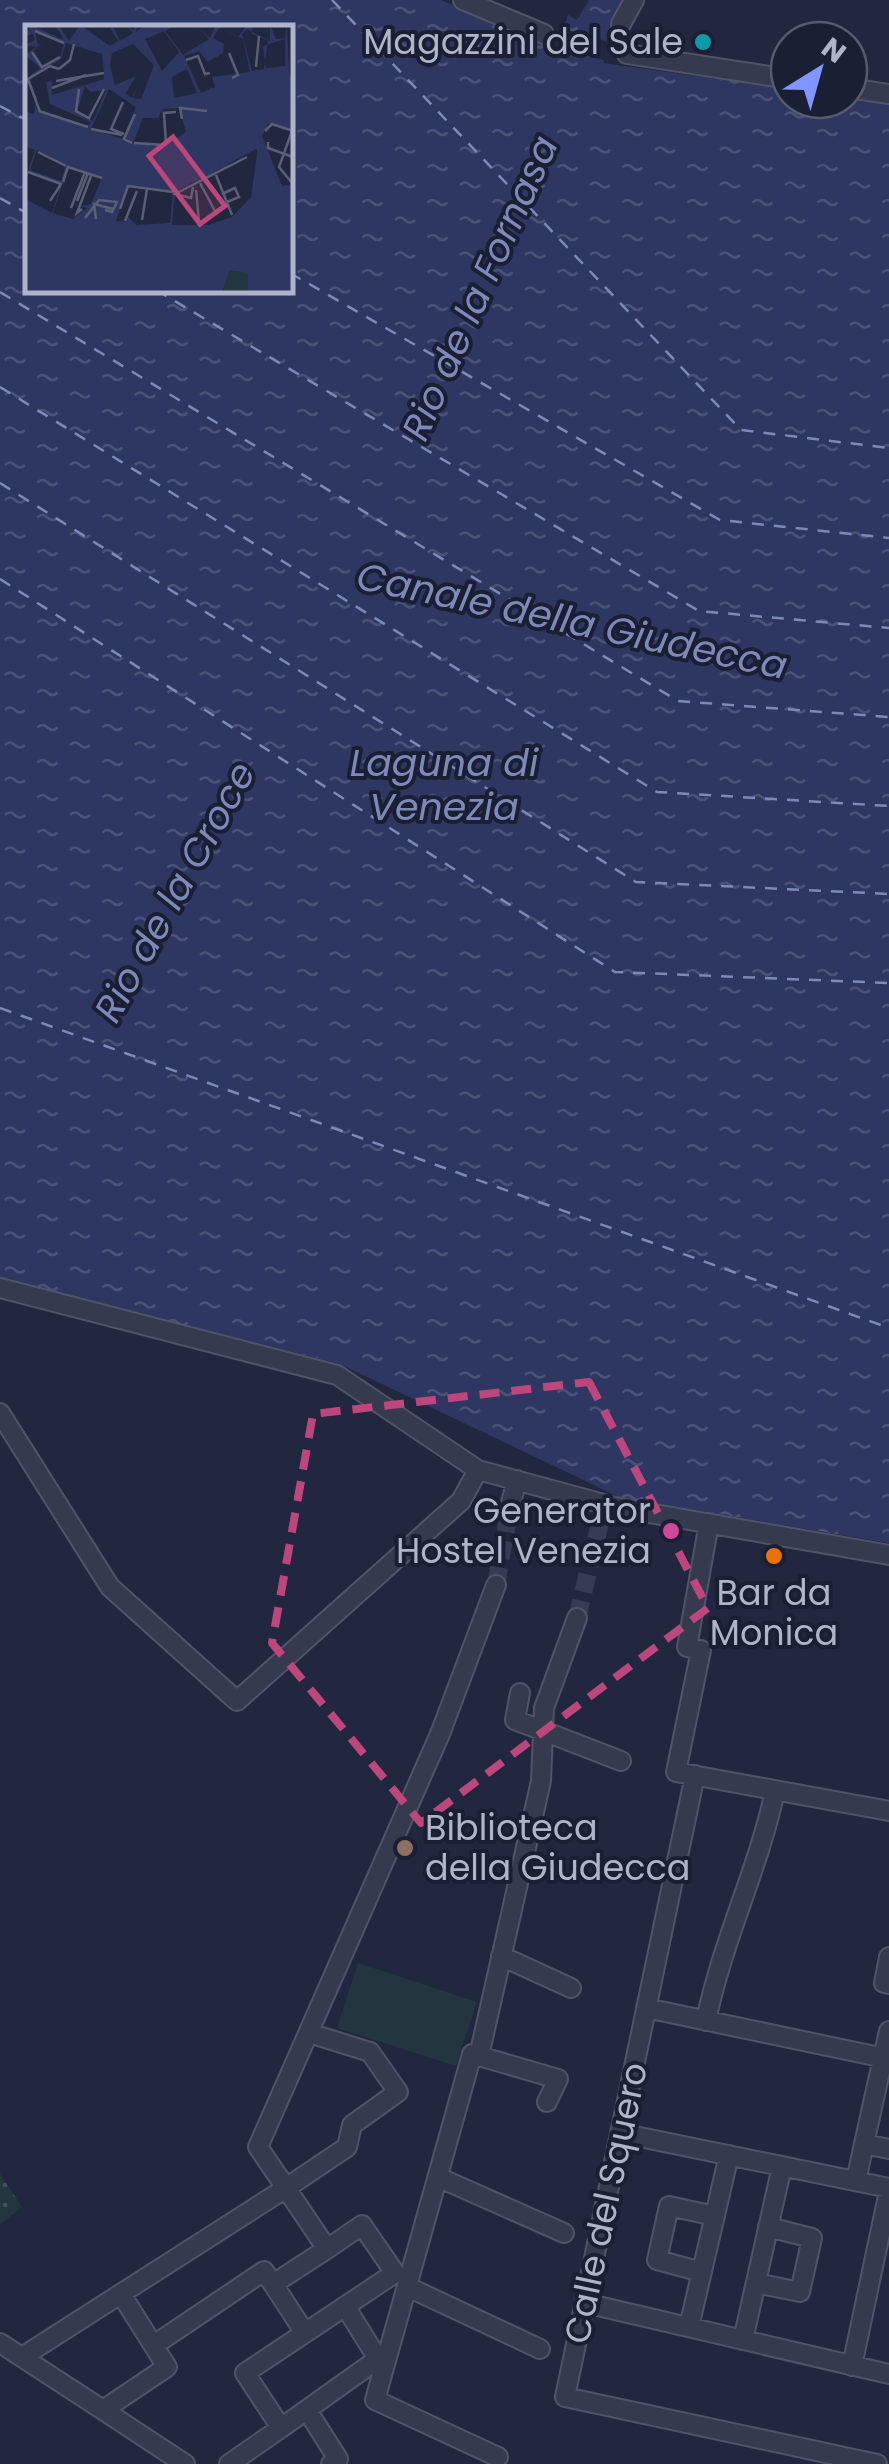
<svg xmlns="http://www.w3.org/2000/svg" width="889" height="2464" font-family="Poppins,sans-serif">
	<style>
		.green { fill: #23363f }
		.garden { fill: url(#garden-dots) }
		.water { fill: url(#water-ripples); fill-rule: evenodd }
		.pier { fill: #21273e }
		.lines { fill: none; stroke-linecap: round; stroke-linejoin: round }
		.ferry { stroke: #7d89b8; stroke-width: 2.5; stroke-dasharray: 12 10; stroke-linecap: butt }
		.pedestrian-tunnel { stroke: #363c53; stroke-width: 18; stroke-dasharray: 18 9; stroke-linecap: butt }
		.pedestrian-casing { stroke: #505469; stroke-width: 22 }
		.pedestrian { stroke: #353a4e; stroke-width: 18 }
		.marked { fill: none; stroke: #bd477c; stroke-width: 8; stroke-dasharray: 20 12; stroke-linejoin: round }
		.culture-dot { fill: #0f9aa8; stroke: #1a1f33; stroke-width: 4 }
		.hotel-dot { fill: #d1479c; stroke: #1a1f33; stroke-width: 4 }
		.food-dot { fill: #e8710a; stroke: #1a1f33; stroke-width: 4 }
		.education-dot { fill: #8d6e63; stroke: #1a1f33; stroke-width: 4 }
		.labels { text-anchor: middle; stroke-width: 8; stroke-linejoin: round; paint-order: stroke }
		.poi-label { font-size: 35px; fill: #b0b4ca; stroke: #1a1f33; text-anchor: end }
		.street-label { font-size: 35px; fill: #b0b4ca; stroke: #1a1f33 }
		.water-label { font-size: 38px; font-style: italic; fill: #7d89b8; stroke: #1a1f33 }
		.inset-river { fill: none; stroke: #2e3761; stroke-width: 5 }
		.inset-road { fill: none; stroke: #5a5f76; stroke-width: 2.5 }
		.view { fill: #bd477c; fill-opacity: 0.15; stroke: #bd477c; stroke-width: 5 }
		.inset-edge { fill: none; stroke: #b0b4ca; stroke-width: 5 }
	</style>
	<defs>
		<pattern id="garden-dots" width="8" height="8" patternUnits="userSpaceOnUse" patternTransform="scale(2.5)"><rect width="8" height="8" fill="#23363f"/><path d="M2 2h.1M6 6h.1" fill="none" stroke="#405159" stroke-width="1.8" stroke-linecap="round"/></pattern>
		<pattern id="water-ripples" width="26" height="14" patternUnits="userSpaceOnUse" patternTransform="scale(2.5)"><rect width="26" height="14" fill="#2e3761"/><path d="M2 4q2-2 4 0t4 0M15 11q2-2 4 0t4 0" fill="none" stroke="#4a5276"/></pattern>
	</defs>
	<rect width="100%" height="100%" fill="#21273e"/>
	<path class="green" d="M358 1963 477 2002 456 2066 337 2028Z"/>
	<path class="garden" d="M0 2174 22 2207 0 2224Z"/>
	<path class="water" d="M0 0H441L556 49 568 15 577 20 589 0H627L603 63 789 89V100L849 98 889 104V1543L619 1497 340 1364 0 1279ZM28 28H290V290H28Z"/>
	<path class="pier" d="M615 21 619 23 609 58 626 61V66L541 43 543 39 553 42 557 27 606 41Z"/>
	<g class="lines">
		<path class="ferry" d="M332 0 741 430 889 448
			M0 106 28 121
			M0 198 28 214
			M290 273 720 520 889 538
			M156 290 699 611 889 628
			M0 292 678 701 889 717
			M0 387 657 792 889 806
			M0 483 636 882 889 894
			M0 579 615 972 889 983
			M0 1008 889 1328"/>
		<path class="pedestrian-tunnel" d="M496 1585 510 1506
			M577 1618 601 1519"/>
		<defs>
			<path id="pedestrian" d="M463 0 544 34
				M621 24 634 0
				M627 54 789 79
				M849 88 889 94
				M0 1288 337 1375 478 1470 615 1507 889 1555
				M0 1413 110 1587 237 1701 461 1501 478 1470
				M510 1506 517 1480
				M709 1523 687 1647 701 1650 676 1772 889 1811
				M520 1693 515 1720 621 1761
				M695 1775 565 2397 877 2464
				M501 1956 571 1988
				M889 1957 884 1983 889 1984
				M646 2008 889 2059
				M706 2021C722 1942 758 1870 775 1791
				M889 2031 864 2144 889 2149
				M479 2056 558 2079 547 2102
				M620 2133 889 2188
				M440 2178 564 2233
				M856 2181 864 2144
				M702 2272 657 2260 669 2206 715 2216
				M756 2283 800 2292 812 2238 768 2227
				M408 2287 540 2349
				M121 2294 167 2367 103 2410 185 2464
				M585 2303 889 2374
				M689 2327 729 2155
				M305 2333 395 2273 362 2225 327 2249
				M743 2340 782 2166
				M0 2343 103 2410
				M154 2345 264 2271 273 2284
				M22 2357 286 2188 258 2147 440 1734 496 1585
				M852 2366 889 2191
				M307 2410 338 2459 331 2464
				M281 2428 378 2359 345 2306
				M498 2457 375 2400 472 2054 479 2056 541 1781 544 1708 577 1618
				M229 2464 281 2428 245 2373 305 2333 273 2284 327 2249 286 2188 347 2147 352 2125 398 2092 370 2052 309 2033"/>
		</defs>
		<use href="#pedestrian" class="pedestrian-casing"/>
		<use href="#pedestrian" class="pedestrian"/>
	</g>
	<path class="marked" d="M589 1382 708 1608 421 1823 272 1643 313 1414Z"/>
	<circle class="culture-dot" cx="703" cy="42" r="10"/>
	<circle class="hotel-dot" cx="671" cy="1531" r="10"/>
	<circle class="food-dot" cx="774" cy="1556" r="10"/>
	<circle class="education-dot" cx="405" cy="1848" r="10"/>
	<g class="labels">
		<g class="poi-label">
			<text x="683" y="54">Magazzini del Sale</text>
			<text x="651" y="1523">Generator<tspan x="651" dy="40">Hostel Venezia</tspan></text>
			<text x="774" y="1605" text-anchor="middle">Bar da<tspan x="774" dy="40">Monica</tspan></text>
			<text x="425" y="1840" text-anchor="start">Biblioteca<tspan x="425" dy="40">della Giudecca</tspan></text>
		</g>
		<g class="street-label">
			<text transform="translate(606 2203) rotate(-78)" y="12">Calle del Squero</text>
		</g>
		<g class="water-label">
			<text transform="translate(480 288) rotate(-66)" y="13">Rio de la Fornasa</text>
			<text transform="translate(572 621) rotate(12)" y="13">Canale della Giudecca</text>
			<text x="444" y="776">Laguna di<tspan x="444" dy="44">Venezia</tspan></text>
			<text transform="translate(175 892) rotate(-61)" y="13">Rio de la Croce</text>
		</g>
	</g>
	<g transform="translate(25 25)">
		<rect width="268" height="268" fill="#21273e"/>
		<path d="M200 245 224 248 223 267H198Z" fill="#23363f"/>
		<path d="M6 0 39 15 30 0H34L44 16 55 0 85 21 93 16 85 3 87 0 95 16 108 8 101 0 108 5 112 0 111 7 121 0H152L140 6 158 30 184 14 171 0 185 13 191 0 213 12 222 0H228L227 9 245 16V0L251 14 260 13 262 0 267 106 243 99 237 111 257 161 267 159V267H223V248L200 245 198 267H0V174L27 188 36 159 4 147 0 155 10 125 0 121V86L9 89 12 72 0 55 15 43 0 30 11 22 0 20 10 15 8 9 0 11ZM195 2 218 14 225 47 187 52 190 62 176 68 159 31 174 26 183 37 198 28 199 19 188 13ZM222 4 243 15 239 44 227 46 217 9ZM10 6 39 17 35 33 17 42 7 27 19 15 13 20ZM139 6 154 27 137 46 120 14ZM260 14V41L241 43 238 21ZM41 18 77 29 79 47 21 57 25 79 66 97 62 103 13 86 3 54 36 34ZM108 19 129 40 116 74 108 73 112 62 107 73 100 69 111 51 90 60 85 40 87 28ZM162 44 172 68 149 73 147 52ZM79 48V54L27 70V56ZM60 61 65 67 81 65 68 96 52 87ZM84 64 111 82 97 114 66 104ZM154 83 161 107 142 119 138 84ZM137 84 140 120 108 118 118 93H133ZM233 123 226 172 207 192 183 200H147L150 167ZM12 125 41 140 36 156 5 145ZM43 141 77 153 66 179 55 181 62 183 48 194 28 188ZM102 162 148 166 145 198 111 200 103 191 101 197 91 196Z" fill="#2e3761" fill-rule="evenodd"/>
		<path class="inset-river" d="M89 21 80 32 86 61 112 80H156L186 73 187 67 193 72 226 64 235 49M91 22 139 0M237 49 268 58M196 64 230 55M240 64 245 47 268 55M213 69 249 62M15 90 54 110 70 109M0 93 53 113 71 111M0 95 89 132 121 140 157 136 187 117 214 82 231 71 268 65M0 99 121 143 159 139 188 119 215 84 232 73 268 67M0 105 50 125 58 122M238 105 247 76M0 108 120 148 161 145 192 123 234 77 268 72M77 111 91 127 122 137 156 133 185 115 212 80 268 62M0 112 49 131 62 143M76 114 90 130 112 136 131 123 153 127 181 111 232 58M87 120 122 134 155 130 197 96 194 65M7 122 22 111 51 123 71 114M85 134 121 145 160 142 190 121 217 86 233 75 268 69M63 144 132 164 189 148M195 144 233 108M191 147 194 125 236 77M194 267 240 141 222 87"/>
		<path class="inset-road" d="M10 6 39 18M7 27 17 42 35 32M204 28 213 50 207 53M161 35 173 31 180 49 185 48M231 42 234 11M34 44 45 35 49 19M31 56 79 48M27 63 61 50M54 64 51 86 64 93 79 64M98 77 86 104 99 109M14 86 63 102M15 87 3 54 25 41 34 44M157 94 155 83 182 86M66 104 97 110M240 106 247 99 268 106M267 106 254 142 268 159M243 117V123L268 132M107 118 99 114 110 89M109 118 140 120M141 118 139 88 151 87M13 127 41 141M3 147 36 159 25 176M191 150 207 190M38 157 43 142 77 153M175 158 190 186 202 180M168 162 166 173 150 169 222 132M171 165 174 196M197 169 210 163 214 172 202 177M52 176 63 148M46 183 60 147M57 184 52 188 66 151M95 184 103 161 148 167M60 193 74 175 92 177 87 187 80 185M71 194 69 179 88 184M117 195 122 164M100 196 112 166"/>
		<path class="view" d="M148 112 200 181 175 199 124 131Z"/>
		<rect width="268" height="268" class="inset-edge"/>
	</g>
	<g transform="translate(819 70) rotate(37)"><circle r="48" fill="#1a1f33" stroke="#565b6f" stroke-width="2.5"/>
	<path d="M0-8L18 38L0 25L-18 38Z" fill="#8095ff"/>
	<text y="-15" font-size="28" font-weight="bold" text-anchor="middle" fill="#b0b4ca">N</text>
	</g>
</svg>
